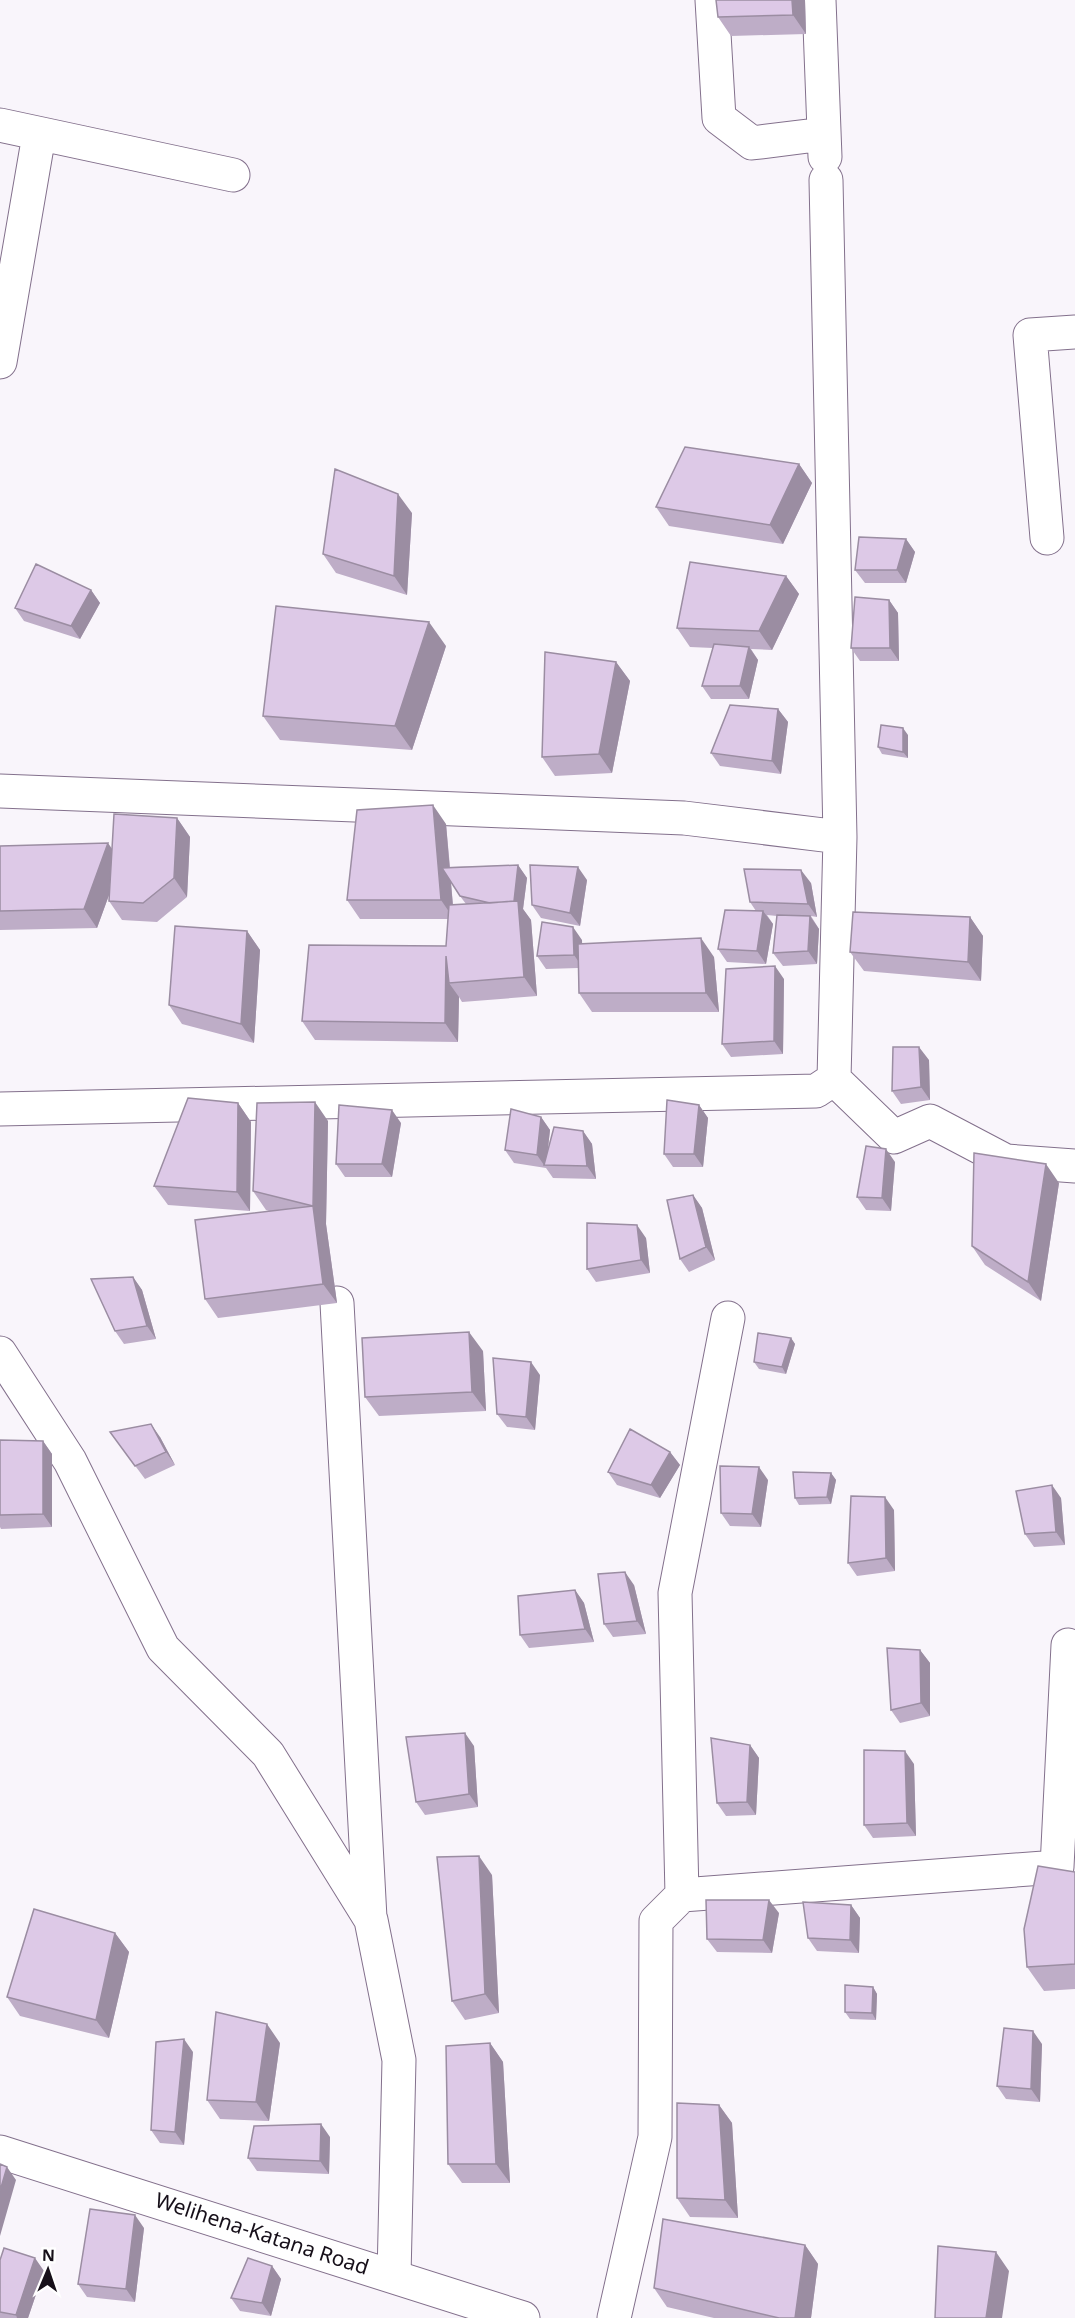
<svg xmlns="http://www.w3.org/2000/svg" width="1075" height="2318" font-family="'Noto Sans',sans-serif">
	<style>
		.lines { fill: none; stroke-linecap: round; stroke-linejoin: round }
		.minor-casing { stroke: #83708c; stroke-width: 35 }
		.major-casing { stroke: #83708c; stroke-width: 35 }
		.minor { stroke: #fff; stroke-width: 33 }
		.major { stroke: #fff; stroke-width: 33 }
		.wall { fill: #beadc7; fill-rule: evenodd }
		.shaded-wall { fill: #9b8da2 }
		.building { fill: #ddc9e7; stroke: #9b8da2; stroke-width: 1.5 }
		.labels { text-anchor: middle; stroke-width: 6; stroke-linejoin: round; paint-order: stroke }
		.street-label { font-size: 21px; fill: #160f19; stroke: #fff }
	</style>
	<rect width="100%" height="100%" fill="#f9f5fb"/>
	<g class="lines">
		<defs>
			<path id="minor" d="M712 0 719 118 752 143 824 134
				M819 0 825 157
				M0 125 233 175
				M0 362 39 135
				M1047 538 1030 335 1075 332
				M0 791 684 818 840 837
				M834 1079 894 1137 930 1121 1006 1161 1075 1166
				M0 1109 816 1091 834 1079 840 837 826 180
				M337 1303 370 1918
				M0 1353 70 1461 163 1648 268 1754 371 1920 399 2060 394 2276
				M682 1895 675 1593 728 1318
				M614 2318 655 2137 656 1921 682 1895 1057 1867 1068 1645"/>
			<path id="major" d="M0 2152 523 2318"/>
		</defs>
		<use href="#minor" class="minor-casing"/>
		<use href="#major" class="major-casing"/>
		<use href="#minor" class="minor"/>
		<use href="#major" class="major"/>
	</g>
	<path class="wall" d="M805 0 806 34 731 36 718 17Z
		M799 464 812 483 783 544 669 526 656 507Z
		M412 513 407 595 336 573 323 554Z
		M906 539 915 552 906 583H865L855 570Z
		M786 576 799 594 772 650 751 649 758 660 749 699H711L702 686 713 648 690 647 677 628Z
		M91 590 100 603 80 639 24 621 15 608Z
		M889 600 898 613 899 661H860L851 648Z
		M446 646 412 750 280 740 263 716Z
		M616 662 630 681 612 773 555 776 542 757Z
		M778 709 788 722 781 774 720 766 711 753Z
		M908 735V758L882 754 878 747Z
		M177 818 190 837 187 897 157 922 122 920 109 901V895L97 928 0 930V846L112 849Z
		M446 824 450 867 518 865 527 878 523 909 531 920 537 996 462 1002 459 997 458 1042 315 1040 302 1021 446 946 448 919H360L347 900ZM451 882 460 896 466 904 453 905Z
		M587 880 580 926 541 918 532 905Z
		M811 883 817 917 811 916 819 929 817 964 783 966 773 953 777 916 767 915 773 924 766 964 727 962 718 949 756 911 750 902Z
		M970 917 983 936 981 981 864 971 850 952Z
		M247 931 260 950 254 1043 182 1024 169 1005Z
		M582 940V944L714 957 719 1012H592L579 993 578 968 546 969 537 956Z
		M784 979 783 1054 731 1057 722 1044Z
		M929 1060 930 1100 901 1104 892 1091Z
		M238 1103 251 1122 250 1211 168 1205 154 1186Z
		M699 1105 708 1118 703 1167H673L664 1154Z
		M541 1117 550 1130 548 1149 583 1131 592 1144 596 1179 553 1178 546 1168 514 1163 505 1150Z
		M328 1121 326 1224 337 1303 218 1318 205 1299 269 1211 266 1210 253 1191Z
		M401 1123 392 1177H345L336 1164Z
		M895 1162 891 1211 866 1210 857 1197Z
		M1059 1183 1041 1301 985 1265 972 1246Z
		M693 1195 702 1208 715 1260 689 1272 680 1259Z
		M646 1238 650 1273 596 1282 587 1269Z
		M133 1277 142 1290 156 1339 124 1344 115 1331Z
		M791 1338 795 1344 786 1374 759 1369 754 1362Z
		M483 1351 486 1411 379 1416 365 1397Z
		M540 1375 535 1430 507 1427 497 1414Z
		M110 1432 160 1437 175 1465 145 1479Z
		M0 1440 43 1441 52 1454V1527L1 1529 0 1527Z
		M670 1452 680 1465 660 1498 617 1485 608 1472Z
		M831 1473 836 1480 831 1504 799 1505 795 1498Z
		M768 1480 761 1527 730 1526 721 1513Z
		M1061 1498 1065 1545 1034 1547 1025 1534Z
		M894 1510 895 1571 857 1576 848 1563Z
		M634 1585 646 1634 613 1637 604 1624Z
		M575 1590 584 1603 594 1642 529 1648 520 1635Z
		M920 1650 930 1663V1716L900 1723 891 1710Z
		M750 1745 759 1758 756 1815 726 1816 717 1803Z
		M474 1746 478 1807 425 1815 416 1802Z
		M914 1764 916 1836 873 1838 864 1825Z
		M1075 1872V1989L1044 1991 1027 1967Z
		M492 1875 499 2013 465 2020 452 2001Z
		M851 1905 860 1918 859 1953 817 1951 808 1938Z
		M779 1913 772 1953 717 1952 707 1939Z
		M115 1933 129 1952 109 2038 20 2016 7 1997Z
		M873 1987 877 1994 876 2020 850 2019 845 2012Z
		M280 2043 269 2121 220 2119 207 2100Z
		M490 2043 503 2062 510 2183H462L448 2164Z
		M1042 2044 1040 2102 1006 2099 997 2086Z
		M193 2052 184 2145 160 2143 151 2130Z
		M719 2105 732 2123 738 2218 690 2217 677 2198Z
		M330 2137 329 2174 257 2171 248 2158Z
		M144 2228 135 2302 87 2297 78 2284Z
		M805 2245 818 2264 811 2318H714L667 2307 654 2288Z
		M0 2260 44 2271 28 2318H0Z
		M272 2266 281 2279 271 2316 240 2311 231 2298Z"/>
	<path class="shaded-wall" d="M792 0H805L806 34 793 15Z
		M799 464 812 483 783 544 770 525Z
		M398 494 412 513 407 595 394 576Z
		M906 539 915 552 906 583 897 570Z
		M786 576 799 594 772 650 759 631Z
		M91 590 100 603 80 639 71 626Z
		M889 600 898 613 899 661 890 648Z
		M429 622 446 646 412 750 395 726Z
		M749 647 758 660 749 699 740 686Z
		M616 662 630 681 612 773 599 754Z
		M778 709 788 722 781 774 772 761Z
		M903 728 908 735V758L903 752Z
		M433 805 446 824 454 919 441 900Z
		M177 818 190 837 187 897 174 878Z
		M108 843 121 862 97 928 84 909Z
		M518 865 527 878 523 909 531 920 537 996 524 977 513 908Z
		M578 867 587 880 580 926 570 913Z
		M801 870 811 883 817 917 808 904Z
		M763 911 773 924 766 964 757 951Z
		M810 916 819 929 817 964 808 951Z
		M970 917 983 936 981 981 968 962Z
		M573 927 582 940 583 968 574 955Z
		M247 931 260 950 254 1043 241 1024Z
		M701 938 714 957 719 1012 706 993Z
		M446 956 449 983 459 997 458 1042 445 1023Z
		M775 966 784 979 783 1054 774 1041Z
		M919 1047 929 1060 930 1100 921 1087Z
		M315 1102 328 1121 326 1224 337 1303 323 1284 313 1206Z
		M238 1103 251 1122 250 1211 237 1192Z
		M699 1105 708 1118 703 1167 694 1154Z
		M392 1110 401 1123 392 1177 382 1164Z
		M541 1117 550 1130 546 1165H544L537 1155Z
		M583 1131 592 1144 596 1179 587 1166Z
		M886 1149 895 1162 891 1211 882 1198Z
		M1046 1164 1059 1183 1041 1301 1028 1282Z
		M693 1195 702 1208 715 1260 706 1247Z
		M637 1225 646 1238 650 1273 641 1260Z
		M133 1277 142 1290 156 1339 147 1326Z
		M469 1332 483 1351 486 1411 472 1392Z
		M791 1338 795 1344 786 1374 782 1367Z
		M531 1362 540 1375 535 1430 526 1417Z
		M151 1424 160 1437 175 1465 166 1452Z
		M43 1441 52 1454V1527L43 1514Z
		M670 1452 680 1465 660 1498 651 1485Z
		M759 1467 768 1480 761 1527 752 1514Z
		M831 1473 836 1480 831 1504 827 1497Z
		M1052 1485 1061 1498 1065 1545 1056 1532Z
		M885 1497 894 1510 895 1571 886 1558Z
		M625 1572 634 1585 646 1634 637 1621Z
		M575 1590 584 1603 594 1642 585 1629Z
		M920 1650 930 1663V1716L921 1703Z
		M465 1733 474 1746 478 1807 469 1794Z
		M750 1745 759 1758 756 1815 747 1802Z
		M905 1751 914 1764 916 1836 907 1823Z
		M479 1856 492 1875 499 2013 485 1994Z
		M769 1900 779 1913 772 1953 763 1940Z
		M851 1905 860 1918 859 1953 850 1940Z
		M115 1933 129 1952 109 2038 96 2020Z
		M873 1987 877 1994 876 2020 872 2013Z
		M267 2024 280 2043 269 2121 256 2102Z
		M1033 2031 1042 2044 1040 2102 1031 2089Z
		M184 2039 193 2052 184 2145 175 2132Z
		M490 2043 503 2062 510 2183 496 2164Z
		M719 2105 732 2123 738 2218 725 2200Z
		M321 2124 330 2137 329 2174 320 2161Z
		M7 2167 16 2180 0 2236V2191Z
		M135 2215 144 2228 135 2302 126 2289Z
		M805 2245 818 2264 811 2318H795Z
		M996 2252 1009 2271 1002 2318H986Z
		M35 2258 44 2271 28 2318H17L16 2315Z
		M272 2266 281 2279 271 2316 262 2303Z"/>
	<path class="building" d="M716 0H792L793 15 718 17Z
		M685 447 799 464 770 525 656 507Z
		M335 469 398 494 394 576 323 554Z
		M859 537 906 539 897 570H855Z
		M690 562 786 576 759 631 677 628Z
		M36 564 91 590 71 626 15 608Z
		M855 597 889 600 890 648H851Z
		M276 606 429 622 395 726 263 716Z
		M714 644 749 647 740 686H702Z
		M545 652 616 662 599 754 542 757Z
		M730 705 778 709 772 761 711 753Z
		M881 725 903 728V752L878 747Z
		M433 805 441 900H347L357 810Z
		M114 814 177 818 174 878 143 903 109 901Z
		M108 843 84 909 0 911V846Z
		M518 865 514 901 490 903 460 896 442 868Z
		M530 865 578 867 570 913 532 905Z
		M744 869 801 870 808 904 750 902Z
		M518 901 524 977 449 983 446 956 445 1023 302 1021 309 945 446 946 449 905Z
		M725 910 763 911 757 951 718 949Z
		M853 912 970 917 968 962 850 952Z
		M777 915 810 916 808 951 773 953Z
		M542 922 573 927 574 955 537 956Z
		M175 926 247 931 241 1024 169 1005Z
		M701 938 706 993H579L578 944Z
		M775 966 774 1041 722 1044 726 969Z
		M893 1047H919L921 1087 892 1091Z
		M188 1098 238 1103 237 1192 154 1186Z
		M667 1100 699 1105 694 1154H664Z
		M315 1102 313 1206 253 1191 257 1103Z
		M339 1105 392 1110 382 1164H336Z
		M511 1109 541 1117 537 1155 505 1150Z
		M554 1127 583 1131 587 1166 544 1165Z
		M866 1146 886 1149 882 1198 857 1197Z
		M974 1153 1046 1164 1028 1282 972 1246Z
		M693 1195 706 1247 680 1259 667 1200Z
		M313 1206 323 1284 205 1299 195 1220Z
		M587 1223 637 1225 641 1260 587 1269Z
		M133 1277 147 1326 115 1331 91 1279Z
		M469 1332 472 1392 365 1397 362 1338Z
		M758 1333 791 1338 782 1367 754 1362Z
		M493 1358 531 1362 526 1417 497 1414Z
		M151 1424 166 1452 135 1466 110 1432Z
		M630 1429 670 1452 651 1485 608 1472Z
		M0 1440 43 1441V1514L0 1515Z
		M720 1466 759 1467 752 1514 721 1513Z
		M793 1472 831 1473 827 1497 795 1498Z
		M1052 1485 1056 1532 1025 1534 1016 1491Z
		M851 1496 885 1497 886 1558 848 1563Z
		M625 1572 637 1621 604 1624 598 1574Z
		M575 1590 585 1629 520 1635 518 1596Z
		M887 1648 920 1650 921 1703 891 1710Z
		M465 1733 469 1794 416 1802 406 1737Z
		M711 1738 750 1745 747 1802 717 1803Z
		M864 1750 905 1751 907 1823 864 1825Z
		M479 1856 485 1994 452 2001 437 1857Z
		M1038 1866 1075 1872V1964L1027 1967 1024 1929Z
		M706 1900H769L763 1940 707 1939Z
		M803 1902 851 1905 850 1940 808 1938Z
		M34 1909 115 1933 96 2020 7 1997Z
		M845 1985 873 1987 872 2013 845 2012Z
		M216 2012 267 2024 256 2102 207 2100Z
		M1004 2028 1033 2031 1031 2089 997 2086Z
		M184 2039 175 2132 151 2130 156 2042Z
		M490 2043 496 2164H448L446 2046Z
		M677 2103 719 2105 725 2200 677 2198Z
		M321 2124 320 2161 248 2158 254 2126Z
		M0 2164 7 2167 0 2191Z
		M90 2209 135 2215 126 2289 78 2284Z
		M663 2219 805 2245 795 2318H779L654 2288Z
		M938 2246 996 2252 986 2318H935Z
		M4 2248 35 2258 16 2315 0 2312V2260Z
		M248 2258 272 2266 262 2303 231 2298Z"/>
	<g class="labels">
		<g class="street-label">
			<text transform="translate(262 2234) rotate(18)" y="7">Welihena-Katana Road</text>
		</g>
	</g>
	<g transform="translate(48 2270) rotate(2)" stroke="#ffffff" stroke-width="4.5" paint-order="stroke">
	<path d="M0-4.5L10 22L0 15L-10 22Z" fill="#160f19"/>
	<text y="-9" font-size="16" font-weight="bold" text-anchor="middle" fill="#160f19">N</text>
	</g>
</svg>
